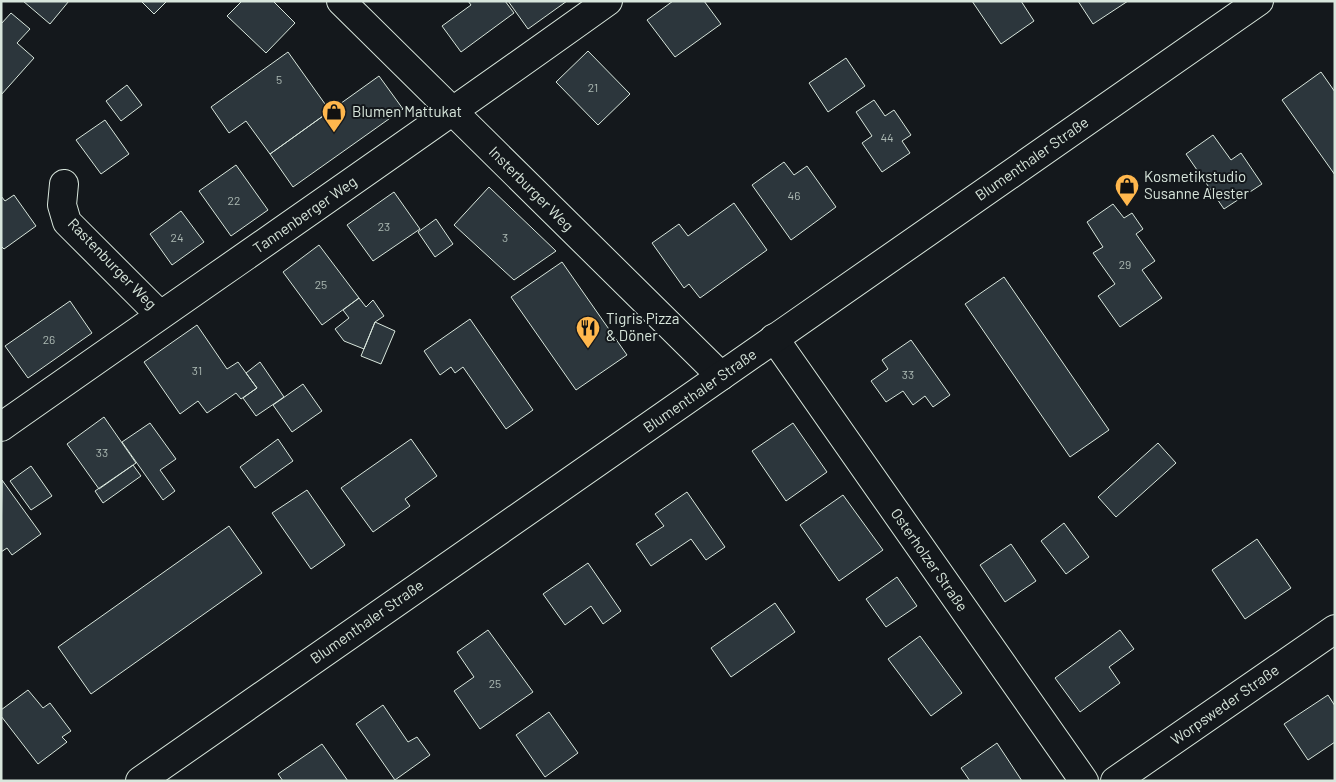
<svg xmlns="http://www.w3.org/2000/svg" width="1336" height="782" font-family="Barlow,sans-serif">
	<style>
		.building { fill: #2c363c; stroke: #d8e6dc }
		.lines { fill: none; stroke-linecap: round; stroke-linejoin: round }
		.minor-casing { stroke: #d8e6dc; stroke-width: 30 }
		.major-casing { stroke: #d8e6dc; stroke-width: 30 }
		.minor { stroke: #14181c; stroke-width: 28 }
		.major { stroke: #14181c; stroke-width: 28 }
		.labels { text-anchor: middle; stroke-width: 4; stroke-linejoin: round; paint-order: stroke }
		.number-label { font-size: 12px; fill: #adbab4 }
		.poi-label { font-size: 15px; fill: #d8e6dc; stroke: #14181c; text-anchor: start }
		.street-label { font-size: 15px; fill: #d8e6dc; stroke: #14181c }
	</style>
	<rect width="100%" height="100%" fill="#14181c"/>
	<path class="building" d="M23 1H69L50 24Z
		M141 1H167L154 14Z
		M242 1H273L295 23 266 53 227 16Z
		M468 1H505L514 13 461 52 442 26 471 5Z
		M508 1H567L528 29Z
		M673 1H704L721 24 675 57 647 20Z
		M972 1H1021L1034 21 1001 44Z
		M1078 1H1128L1093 24Z
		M11 13 30 29 17 43 34 58 1 95V24Z
		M588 51 630 94 598 125 556 82Z
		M288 52 330 111 270 154 246 121 229 133 211 107Z
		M846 58 865 86 828 112 809 83Z
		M1321 72 1335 92V175L1282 100Z
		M379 76 403 109 293 187 270 154Z
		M127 85 142 105 121 121 106 101Z
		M874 100 885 116 894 110 911 135 902 141 910 153 882 172 862 143 872 136 856 112Z
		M105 120 129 154 101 174 76 140Z
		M1213 135 1231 160 1241 153 1262 184 1224 209 1186 154Z
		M784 162 794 175 807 166 836 207 791 240 752 185Z
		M236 165 268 210 231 236 199 191Z
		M489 187 556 251 514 280 454 225Z
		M394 192 420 229 373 261 347 225Z
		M14 195 36 226 4 249 1 246V196L5 201Z
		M734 203 767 250 700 298 689 284 684 288 652 243 679 224 688 236Z
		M1113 204 1124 218 1132 213 1143 229 1136 234 1155 261 1142 270 1162 298 1120 327 1098 296 1115 284 1093 253 1103 247 1087 222Z
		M181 211 204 242 172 265 150 234Z
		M436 219 453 244 435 257 418 232Z
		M319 245 359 298 322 325 283 272Z
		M562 262 627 355 576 390 511 297Z
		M1004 277 1109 430 1070 457 965 304Z
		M359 298 366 307 373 300 384 316 375 322 364 349 344 341 335 329 349 318 343 310Z
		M70 301 92 333 28 378 5 346Z
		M470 319 533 410 506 429 463 367 455 373 451 367 440 375 424 351Z
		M375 322 395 331 381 364 361 356Z
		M197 325 227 369 238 362 257 388 241 399 236 393 207 413 198 401 180 414 144 362Z
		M911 340 950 395 933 407 925 396 913 405 903 391 886 402 871 381 888 369 882 360Z
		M260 362 284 397 256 416 243 398 257 388 246 373Z
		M303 384 322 411 292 432 273 405Z
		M104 417 136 463 99 489 67 444Z
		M150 423 176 459 160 470 175 491 163 500 122 442Z
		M793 423 827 472 786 501 752 451Z
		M278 439 293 461 255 488 240 467Z
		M411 439 437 476 405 499 410 506 373 532 341 488Z
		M1158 443 1176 463 1116 517 1098 497Z
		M133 465 141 476 103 503 95 491Z
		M31 466 52 496 31 510 10 481Z
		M2 480 41 534 12 555 7 548 1 552Z
		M307 490 345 545 311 569 272 513Z
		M687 492 725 547 706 560 691 539 651 566 636 544 664 526 655 514Z
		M843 495 883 550 839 581 800 525Z
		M1064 523 1089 557 1066 574 1041 541Z
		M229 526 262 573 91 694 58 647Z
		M1257 539 1291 588 1245 619 1212 570Z
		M1011 544 1036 581 1005 602 980 565Z
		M588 563 621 611 603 624 591 606 565 625 543 594Z
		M897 577 917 606 886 627 866 599Z
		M775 603 795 632 731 677 711 648Z
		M488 630 533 692 480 729 454 691 474 677 457 652Z
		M1120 630 1134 649 1109 667 1120 683 1080 712 1055 678Z
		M920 636 962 693 931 716 888 659Z
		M28 690 43 708 50 703 71 731 62 737 67 742 38 764 1 716V710Z
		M1328 695 1335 706V742L1308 760 1284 724Z
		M383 705 408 742 417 737 430 755 395 780 356 724Z
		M549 712 578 753 545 777 516 735Z
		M997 743 1022 781H970L961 768Z
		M322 744 348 781H283L278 774Z"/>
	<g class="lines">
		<defs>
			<path id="minor" d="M341 1 721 376
				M64 184 62 205 67 222 160 315
				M774 338 1084 781
				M1 427C203 285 407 145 608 1
				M1115 781 1335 629"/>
			<path id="major" d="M140 781 1259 1"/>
		</defs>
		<use href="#minor" class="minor-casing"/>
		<use href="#major" class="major-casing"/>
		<use href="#minor" class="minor"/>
		<use href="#major" class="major"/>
	</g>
	<defs>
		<symbol id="shop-pin" viewBox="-11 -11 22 30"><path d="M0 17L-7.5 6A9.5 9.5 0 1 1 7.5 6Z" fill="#ffb74d" stroke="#14181c"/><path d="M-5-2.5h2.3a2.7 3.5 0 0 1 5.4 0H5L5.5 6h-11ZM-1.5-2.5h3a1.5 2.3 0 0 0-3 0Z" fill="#111"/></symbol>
		<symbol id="restaurant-pin" viewBox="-11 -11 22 30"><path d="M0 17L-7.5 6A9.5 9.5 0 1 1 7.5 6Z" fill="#ffb74d" stroke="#14181c"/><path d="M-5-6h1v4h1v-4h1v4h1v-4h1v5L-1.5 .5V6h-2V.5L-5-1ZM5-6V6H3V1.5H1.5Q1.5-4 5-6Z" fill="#111"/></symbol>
	</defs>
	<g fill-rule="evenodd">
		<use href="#shop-pin" x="320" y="98" width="28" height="38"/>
		<use href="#shop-pin" x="1113" y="172" width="28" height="38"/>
		<use href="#restaurant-pin" x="574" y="314" width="28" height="38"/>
	</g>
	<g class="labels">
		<g class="number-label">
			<text x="279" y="84">5</text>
			<text x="593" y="92">21</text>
			<text x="887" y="142">44</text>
			<text x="794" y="200">46</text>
			<text x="234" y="205">22</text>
			<text x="384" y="231">23</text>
			<text x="177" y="242">24</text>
			<text x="505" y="242">3</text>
			<text x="1125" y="269">29</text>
			<text x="321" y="289">25</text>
			<text x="49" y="344">26</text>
			<text x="197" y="375">31</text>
			<text x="908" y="379">33</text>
			<text x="102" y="457">33</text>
			<text x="495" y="688">25</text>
		</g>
		<g class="poi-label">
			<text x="352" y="117">Blumen Mattukat</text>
			<text x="1144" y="182">Kosmetikstudio<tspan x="1144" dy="17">Susanne Alester</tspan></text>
			<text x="606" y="324">Tigris Pizza<tspan x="606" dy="17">&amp; Döner</tspan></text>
		</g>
		<g class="street-label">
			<text transform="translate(1032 159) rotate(-35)" y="5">Blumenthaler Straße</text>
			<text transform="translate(531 189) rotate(45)" y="5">Insterburger Weg</text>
			<text transform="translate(305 215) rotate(-35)" y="5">Tannenberger Weg</text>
			<text transform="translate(112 264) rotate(46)" y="5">Rastenburger Weg</text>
			<text transform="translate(700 391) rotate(-35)" y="5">Blumenthaler Straße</text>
			<text transform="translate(929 560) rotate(55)" y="5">Osterholzer Straße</text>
			<text transform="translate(367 622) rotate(-35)" y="5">Blumenthaler Straße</text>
			<text transform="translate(1225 705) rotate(-35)" y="5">Worpsweder Straße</text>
		</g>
	</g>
	<rect width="1336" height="782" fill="none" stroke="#d8e6dc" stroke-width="5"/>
</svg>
